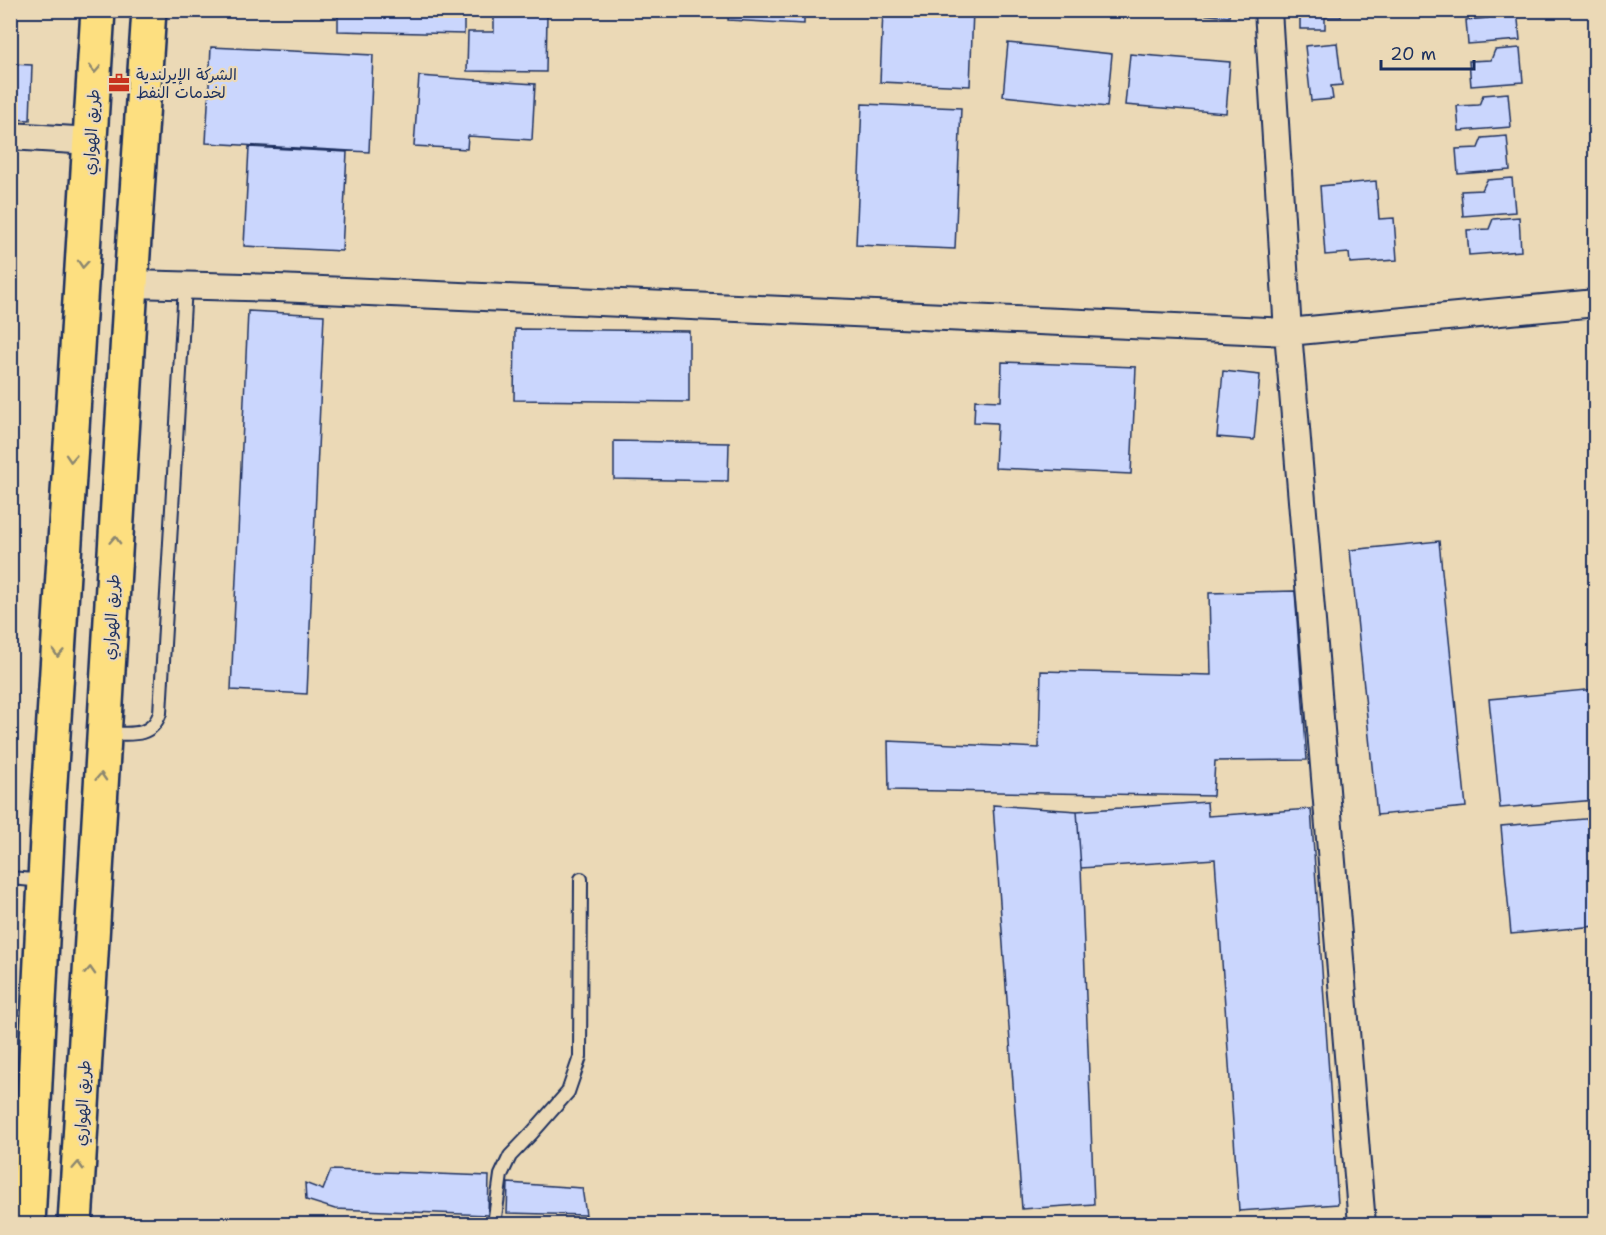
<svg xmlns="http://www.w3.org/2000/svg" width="1606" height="1235" font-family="'Shantell Sans','Playpen Sans Arabic',sans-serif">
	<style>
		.building { fill: #cad6fd; stroke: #1b2f5e; stroke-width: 1.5 }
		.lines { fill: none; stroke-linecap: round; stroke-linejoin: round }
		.lane-casing { stroke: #1b2f5e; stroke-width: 16 }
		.street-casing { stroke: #1b2f5e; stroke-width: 30 }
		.highway-casing { stroke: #1b2f5e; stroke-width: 38 }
		.lane { stroke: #ebd9b6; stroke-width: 12 }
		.street { stroke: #ebd9b6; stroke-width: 26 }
		.highway { stroke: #fddf80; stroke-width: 33 }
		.oneway { stroke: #8c876f }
		.labels { text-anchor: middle; stroke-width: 4.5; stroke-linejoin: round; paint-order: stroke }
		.poi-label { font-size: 16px; fill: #1b2f5e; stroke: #ebd9b6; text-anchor: start }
		.street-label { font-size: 16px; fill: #1b2f5e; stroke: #ebd9b6 }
	</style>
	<rect width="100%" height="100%" fill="#ebd9b6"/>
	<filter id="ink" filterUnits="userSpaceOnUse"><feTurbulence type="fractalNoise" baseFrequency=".0167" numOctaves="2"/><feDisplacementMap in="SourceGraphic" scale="12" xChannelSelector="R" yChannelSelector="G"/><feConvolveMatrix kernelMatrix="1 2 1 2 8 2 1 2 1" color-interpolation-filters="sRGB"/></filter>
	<g filter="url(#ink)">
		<path class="building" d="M338 10H464V34L338 31Z
			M729 10H804V24L728 20Z
			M883 10H973L970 86 880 82Z
			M1179 10H1230L1229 17 1179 12Z
			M1300 10H1341V17H1325V29H1300Z
			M1491 10H1517L1520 40 1468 44 1466 20 1488 18Z
			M494 13 547 14 546 72 467 71 468 32H494Z
			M1008 43 1112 54 1107 107 1003 96Z
			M1337 43 1342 85 1331 86 1333 99 1311 101 1305 46Z
			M211 47 373 55 369 152 206 143Z
			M1520 48 1523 82 1471 86 1469 61 1491 60 1495 50Z
			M1130 54 1230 62 1226 113 1125 105Z
			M10 64 32 65 30 120 10 119Z
			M419 76 535 84 532 140 468 136 467 149 414 146Z
			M1508 93 1511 127 1459 131 1457 106 1479 105 1483 95Z
			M862 104 961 108 955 249 856 245Z
			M1507 136 1510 170 1458 174 1456 149 1478 148 1482 138Z
			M249 147 347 152 342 251 244 246Z
			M10 156H13L10 243Z
			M1512 178 1515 212 1463 216 1461 191 1482 190 1487 180Z
			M1376 181 1379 219 1394 218 1397 260 1350 263 1349 253 1325 255 1320 186Z
			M1519 217 1521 251 1469 255 1467 230 1489 229 1493 219Z
			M248 311 324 315 307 694 231 690Z
			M515 329 689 331V402L514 400Z
			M1002 362 1136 367 1131 474 995 468 997 423 974 422 975 400 1001 401Z
			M1223 371 1260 375 1254 440 1217 437Z
			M614 441 729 443 728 481 614 479Z
			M1439 541 1466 807 1377 815 1350 550Z
			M1295 591 1307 760 1215 761 1213 796 889 790 888 741 1039 748 1041 671 1211 675 1209 593Z
			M1596 689V800L1500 808 1489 699Z
			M1207 802 1208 816 1311 809 1338 1204 1239 1211 1215 859 1081 868 1077 811Z
			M993 805 1077 811 1081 868 1094 1204 1022 1209Z
			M1596 818V926L1511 934 1501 826Z
			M331 1170 489 1176 488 1215 335 1209 306 1200 305 1183 323 1190Z
			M508 1183 582 1188 586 1215 507 1213Z"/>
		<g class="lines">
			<defs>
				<path id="lane" d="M104 733C127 733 151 740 160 713L185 286
					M10 878 45 881
					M494 1224 501 1175 510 1156 532 1133 568 1092 580 1057 581 879"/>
				<path id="street" d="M1268 10 1288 332 1362 1224
					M10 136 91 141
					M131 284 277 288 1288 332 1596 303"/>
				<path id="highway" d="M28 1224 49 799 98 10
					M75 1224 131 284 149 10"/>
			</defs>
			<use href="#lane" class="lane-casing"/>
			<use href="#street" class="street-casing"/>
			<use href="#highway" class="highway-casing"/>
			<use href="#lane" class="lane"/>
			<use href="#street" class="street"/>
			<use href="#highway" class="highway"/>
		</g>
		<defs><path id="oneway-chevron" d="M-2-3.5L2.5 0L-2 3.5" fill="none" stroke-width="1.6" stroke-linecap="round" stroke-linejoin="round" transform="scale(1.5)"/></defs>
		<g class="oneway">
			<use href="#oneway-chevron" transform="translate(95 69) rotate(93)"/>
			<use href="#oneway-chevron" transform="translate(83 264) rotate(94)"/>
			<use href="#oneway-chevron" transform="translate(71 458) rotate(94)"/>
			<use href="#oneway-chevron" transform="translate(115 540) rotate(-87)"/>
			<use href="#oneway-chevron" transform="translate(58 653) rotate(94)"/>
			<use href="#oneway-chevron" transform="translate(101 777) rotate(-87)"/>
			<use href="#oneway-chevron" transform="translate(90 971) rotate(-87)"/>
			<use href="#oneway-chevron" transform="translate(78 1166) rotate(-87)"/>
		</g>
	</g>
	<defs>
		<symbol id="office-bare" viewBox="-9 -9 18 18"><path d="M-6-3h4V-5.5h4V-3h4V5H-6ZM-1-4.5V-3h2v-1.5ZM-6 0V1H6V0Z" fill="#c8321e" stroke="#ebd9b6" stroke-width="2.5" paint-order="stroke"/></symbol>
	</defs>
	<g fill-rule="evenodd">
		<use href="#office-bare" x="104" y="68" width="30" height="30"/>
	</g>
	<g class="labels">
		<g class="poi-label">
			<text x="136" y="80">الشركة الإيرلندية<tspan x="136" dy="18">لخدمات النفط</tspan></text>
		</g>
		<g class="street-label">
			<text transform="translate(91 132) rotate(-87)" y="6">طريق الهواري</text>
			<text transform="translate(111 617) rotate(-87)" y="6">طريق الهواري</text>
			<text transform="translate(82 1103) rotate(-87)" y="6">طريق الهواري</text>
		</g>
	</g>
	<rect width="1606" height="1235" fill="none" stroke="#ebd9b6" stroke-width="36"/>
	<rect x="18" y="18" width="1570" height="1199" fill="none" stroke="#1b2f5e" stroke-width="2" filter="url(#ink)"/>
	<path d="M1381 60v9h93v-9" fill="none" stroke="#1b2f5e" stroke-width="3"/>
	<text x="1390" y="60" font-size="18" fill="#1b2f5e" stroke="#ebd9b6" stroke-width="4.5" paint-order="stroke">20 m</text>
</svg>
